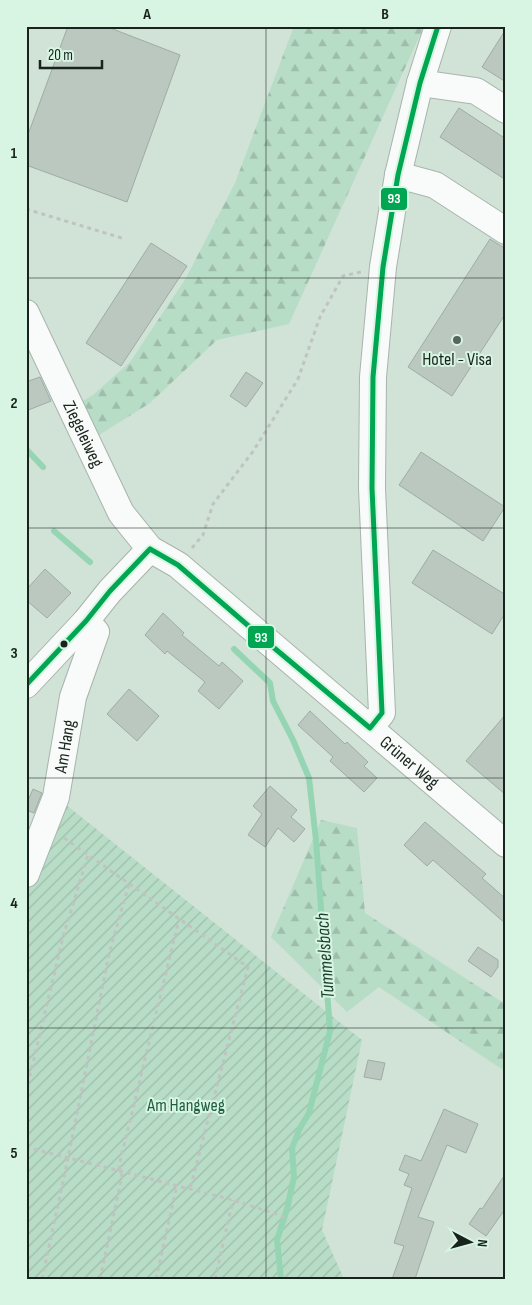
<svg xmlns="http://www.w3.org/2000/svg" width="532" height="1305" font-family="'Sofia Sans Condensed',sans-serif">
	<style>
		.forest { fill: url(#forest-firs) }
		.garden { fill: url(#garden-furrows) }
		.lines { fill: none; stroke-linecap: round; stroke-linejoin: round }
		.stream { stroke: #96d5b3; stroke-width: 6 }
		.building { fill: #bbc8bf; stroke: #9faca4 }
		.minor-casing { stroke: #a8b4ad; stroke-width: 28 }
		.path { stroke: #bfc4c0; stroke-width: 3; stroke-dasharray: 4 4; stroke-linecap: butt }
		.minor { stroke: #f8fbf9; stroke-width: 26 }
		.bus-1-casing { stroke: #d8f5e3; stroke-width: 9 }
		.bus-1 { stroke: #00a651; stroke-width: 5 }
		.grid { fill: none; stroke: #19231d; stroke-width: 1; stroke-opacity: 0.55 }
		.poi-dot { fill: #59665e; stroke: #d8f5e3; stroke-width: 2 }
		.bus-dot { fill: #19231d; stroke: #d8f5e3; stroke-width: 2 }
		.labels { text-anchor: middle; stroke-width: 4; stroke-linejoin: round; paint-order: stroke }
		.poi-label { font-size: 18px; fill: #19231d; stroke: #d8f5e3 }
		.street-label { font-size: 18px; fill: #19231d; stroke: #d8f5e3 }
		.park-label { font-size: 18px; fill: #1f5d3f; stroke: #d8f5e3 }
		.water-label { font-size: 19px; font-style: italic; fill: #1a3f2c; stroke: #d8f5e3 }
		.line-badge { stroke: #d8f5e3; stroke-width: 2 }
		.badge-label { font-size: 14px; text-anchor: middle; font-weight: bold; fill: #fff }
		.neatline { fill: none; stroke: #19231d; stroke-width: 2 }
		.grid-label { font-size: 16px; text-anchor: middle; font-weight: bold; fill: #19231d }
	</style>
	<defs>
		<pattern id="forest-firs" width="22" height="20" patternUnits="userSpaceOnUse" patternTransform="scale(1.25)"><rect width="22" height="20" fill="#b8ddc7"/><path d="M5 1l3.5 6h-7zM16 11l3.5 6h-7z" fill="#9ebdaa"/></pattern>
		<pattern id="garden-furrows" width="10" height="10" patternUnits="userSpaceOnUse" patternTransform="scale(1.25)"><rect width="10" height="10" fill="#b8ddc7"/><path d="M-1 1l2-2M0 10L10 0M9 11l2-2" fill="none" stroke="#9ebdaa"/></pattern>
	</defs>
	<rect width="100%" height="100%" fill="#d1e2d7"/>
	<path class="forest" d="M294 26H424L289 324 217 340 150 403 88 442 71 408 93 395 130 362 186 278 235 183Z
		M321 820 357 828 365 913 502 1002 506 998V1072L379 987 347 1012 271 937Z"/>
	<path class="garden" d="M56 797 362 1040 322 1230 344 1279H26V874Z"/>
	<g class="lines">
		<path class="stream" d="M26 449 43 467
			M54 531 90 562
			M234 649 270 683 273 701 293 740 309 778 316 840 330 1031 309 1113 300 1128 292 1148 294 1177 287 1209 277 1240 281 1279"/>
	</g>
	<path class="building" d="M68 26H105L180 55 127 202 26 165V140Z
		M506 29V82L482 67Z
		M459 108 506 139V180L440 137Z
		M490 239 506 249V313L452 396 408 367Z
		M151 243 187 266 121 366 86 343Z
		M246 372 263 383 246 407 230 396Z
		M40 377 51 401 26 411V382Z
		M421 452 505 507 483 541 399 485Z
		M433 550 506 595V612L492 634 412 583Z
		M45 569 71 593 47 618 26 600V590Z
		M163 613 184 633 182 635 219 666 222 662 243 681 219 709 198 691 205 682 167 651 165 654 145 635Z
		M129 689 159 716 137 741 107 714Z
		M310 711 345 744 347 742 368 762 364 766 377 778 364 792 330 761 333 757 298 725Z
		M506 714V795L466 761Z
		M270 786 297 810 291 817 305 829 294 842 278 828 265 847 248 835 262 814 253 806Z
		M33 789 42 793 34 813 26 810V805Z
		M425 822 486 874 482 878 506 899V924L433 860 427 866 404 845Z
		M478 947 498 960V967L491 977 468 961Z
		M368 1060 385 1063 381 1080 364 1077Z
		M444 1109 478 1124 466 1153 447 1145 418 1217 434 1222 415 1279H392L404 1246 394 1243 412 1188 404 1185 409 1174 399 1170 405 1155 421 1161Z
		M506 1173V1208L486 1236 469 1224 480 1208 482 1209Z"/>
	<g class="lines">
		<defs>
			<g id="minor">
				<path d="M420 83 476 91 506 110"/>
				<path d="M398 175 435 185 506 231"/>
				<path id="s1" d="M26 313 121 513 150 549 178 565 506 844"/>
				<path d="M26 685 86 621 110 591 150 549"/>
				<path d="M370 728 382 713 372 488 373 377 383 267 398 175 420 83 438 26"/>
				<path id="s2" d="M26 874 56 797 73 697 96 632 86 621"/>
			</g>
		</defs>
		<use href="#minor" class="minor-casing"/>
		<path class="path" d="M206 26 212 28
			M26 29 27 26
			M26 209 125 239
			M192 548 203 535 213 504 254 450 298 379 320 317 343 276 361 272
			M64 838 248 967 190 1189
			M26 1092 63 937 88 855
			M26 1147 233 1200 282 1216 288 1220
			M42 1279 68 1158 109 954 129 884
			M100 1279 122 1176 119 1166 179 919
			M156 1279 177 1185
			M215 1279 233 1200"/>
		<use href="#minor" class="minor"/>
		<defs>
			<path id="bus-1" d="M150 549 178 565 273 647 370 728
				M26 685 86 621 110 591 150 549
				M370 728 382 713 372 488 373 377 383 267 398 175 420 83 438 26"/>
		</defs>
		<use href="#bus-1" class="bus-1-casing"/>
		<use href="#bus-1" class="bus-1"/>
	</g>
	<path class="grid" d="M266 26V1279M26 278H506M26 528H506M26 778H506M26 1028H506"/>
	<circle class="poi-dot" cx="457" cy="340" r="5"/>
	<circle class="bus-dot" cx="64" cy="644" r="4.5"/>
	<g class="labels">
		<g class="poi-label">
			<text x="457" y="365">Hotel - Visa</text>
		</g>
		<g class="street-label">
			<text dy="6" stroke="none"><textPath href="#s1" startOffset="134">Ziegeleiweg</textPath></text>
			<text dy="6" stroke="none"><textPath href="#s2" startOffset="134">Am Hang</textPath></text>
			<text dy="6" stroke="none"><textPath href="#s1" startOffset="604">Grüner Weg</textPath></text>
		</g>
		<g class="park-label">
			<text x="186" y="1111">Am Hangweg</text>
		</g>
		<g class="water-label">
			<text transform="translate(324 956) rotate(-94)" y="7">Tummelsbach</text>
		</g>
	</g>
	<g class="line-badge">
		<rect x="380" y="187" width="28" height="24" rx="5" fill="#00a651"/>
		<rect x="247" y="625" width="28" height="24" rx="5" fill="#00a651"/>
	</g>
	<g class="badge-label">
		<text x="394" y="203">93</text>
		<text x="261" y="642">93</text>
	</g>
	<rect width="532" height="1305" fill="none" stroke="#d8f5e3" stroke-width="55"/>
	<g transform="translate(470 1242) rotate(96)" stroke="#d8f5e3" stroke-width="4" paint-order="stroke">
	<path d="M0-4L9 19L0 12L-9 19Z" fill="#19231d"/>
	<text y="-8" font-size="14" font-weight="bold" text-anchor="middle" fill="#19231d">N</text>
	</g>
	<path d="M40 60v8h62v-8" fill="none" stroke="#19231d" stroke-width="2.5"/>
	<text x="48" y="60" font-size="15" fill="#19231d" stroke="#d8f5e3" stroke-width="4" paint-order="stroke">20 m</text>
	<rect x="28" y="28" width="476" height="1250" class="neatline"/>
	<g class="grid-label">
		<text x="147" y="19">A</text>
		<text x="385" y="19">B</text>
		<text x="14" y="158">1</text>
		<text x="14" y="408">2</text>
		<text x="14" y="658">3</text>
		<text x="14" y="908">4</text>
		<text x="14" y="1158">5</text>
	</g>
</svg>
